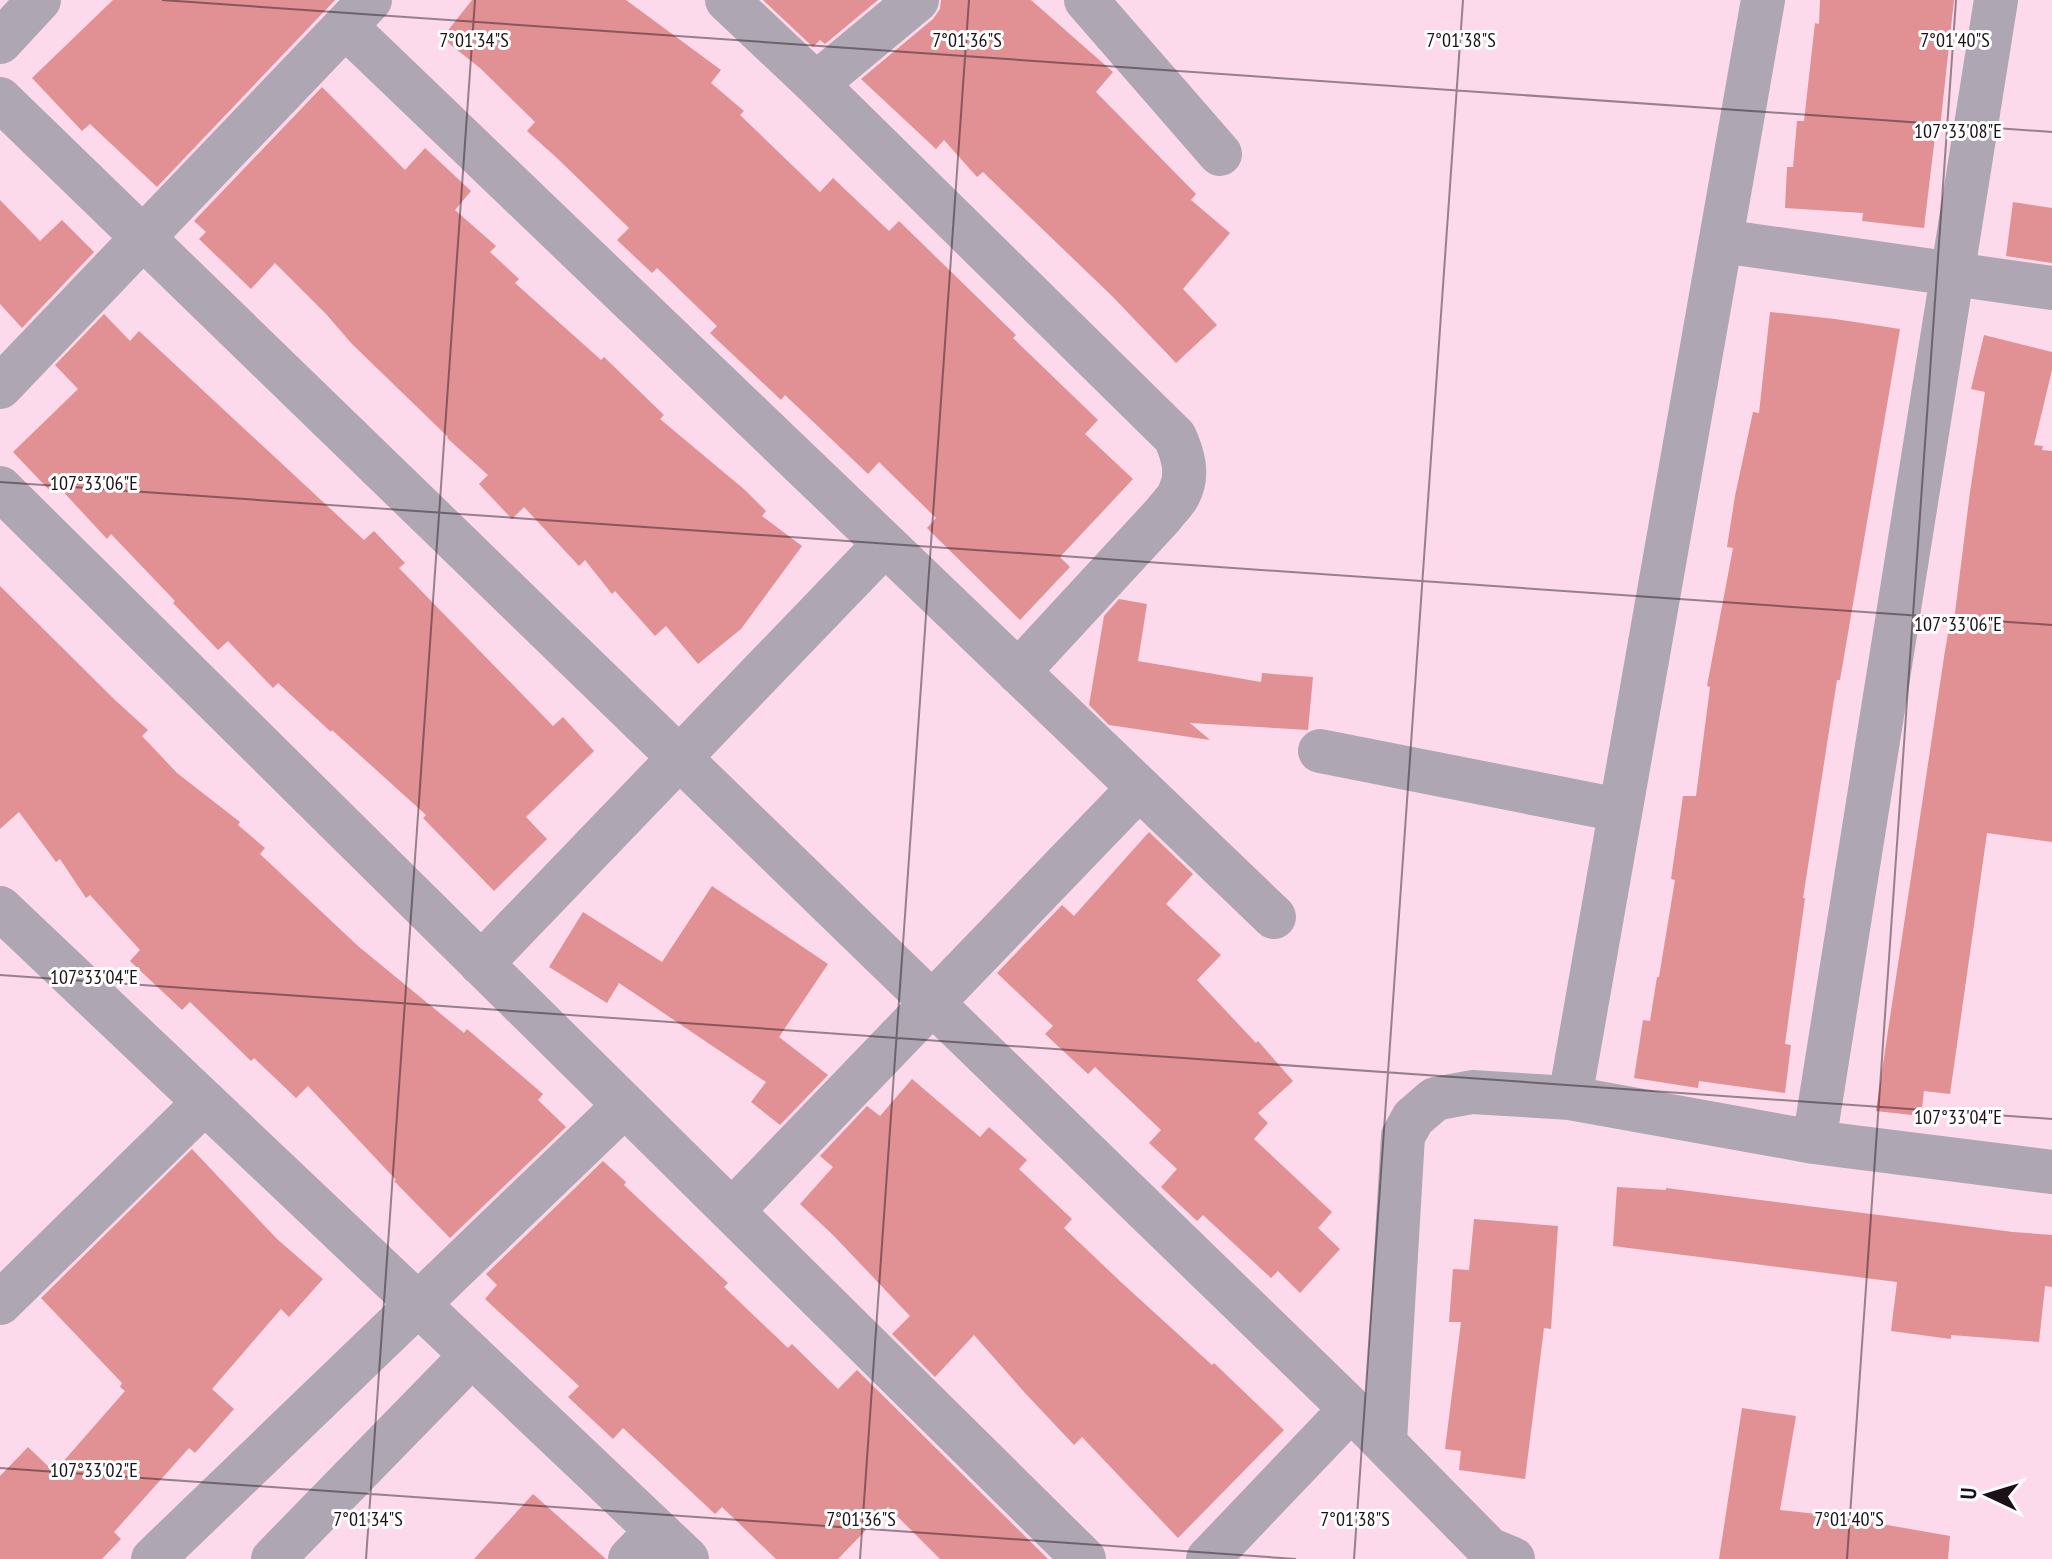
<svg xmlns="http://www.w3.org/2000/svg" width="2052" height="1559" font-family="'PT Sans Narrow',sans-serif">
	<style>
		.building { fill: #e19094 }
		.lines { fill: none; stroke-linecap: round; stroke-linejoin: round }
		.minor { stroke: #aea6b2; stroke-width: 44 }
		.ticks { fill: none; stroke: #1c1117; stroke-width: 2; stroke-opacity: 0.45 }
		.ticks-label { font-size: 20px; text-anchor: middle; fill: #1c1117; stroke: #fff; stroke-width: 6; stroke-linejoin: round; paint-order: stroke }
	</style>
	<rect width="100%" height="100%" fill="#fcdaeb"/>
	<path class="building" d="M113 0H335L157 187 90 124 82 131 32 78Z
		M472 0H626L721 70 711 83 744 111 740 115 820 192 833 178 889 231 899 221 1016 335 1013 338 1098 420 1085 434 1133 479 1060 557 1070 567 1020 620 927 528 936 518 879 462 868 474 785 395 781 400 710 333 717 326 657 268 652 273 617 240 629 228 558 159 527 131 535 122 480 68 442 38Z
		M763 0H878L825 44 820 40 813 47Z
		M941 0H1031L1113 72 1096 92 1196 194 1191 200 1230 233 1183 289 1217 325 1176 363 1113 297 983 172 977 177 944 140 936 149 861 79 933 19 940 9Z
		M1820 0H1954L1940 128H1936L1924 228 1862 221 1863 213 1785 208 1787 167H1793L1797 121H1804L1815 23 1819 24Z
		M322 87 405 170 425 148 471 191 455 210 496 246 490 252 519 279 515 283 601 360 604 357 664 415 660 419 745 490 766 511 762 516 802 546 741 629 698 664 666 626 655 636 615 591 612 594 585 560 579 566 524 507 512 519 479 484 488 475 447 438 448 437 352 344 326 314 275 263 251 289 199 239 206 232 194 221Z
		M0 200 40 241 62 220 94 252 22 328 0 304Z
		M2013 202 2052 208V263L2006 256Z
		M1770 312 1835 319 1900 329 1840 680H1837L1803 898H1805L1785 1044 1791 1045 1785 1093 1699 1081 1698 1088 1634 1078 1643 1020 1650 1021 1657 977H1659L1675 880 1671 879 1683 796H1696L1710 687 1707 686 1733 548 1727 547 1735 496 1753 412 1759 413Z
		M104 314 130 341 139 331 364 540 374 531 405 563 399 568 553 726 563 717 594 751 526 817 547 839 494 891 423 818 426 815 332 730 331 732 278 683 273 688 228 641 218 650 173 603 175 601 111 534 107 539 58 486 51 492 13 452 78 389 55 365Z
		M1984 335 2052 352V370L2034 445 2043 446 2042 450 2052 451V842L1987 833 1950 1094 1924 1091 1921 1116 1876 1111 1944 657 1950 621H1954L1970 492 1985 392 1971 389Z
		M0 586 116 701 148 730 142 736 177 773 240 822 238 825 265 848 260 854 358 946 464 1033 467 1029 543 1094 538 1100 566 1127 450 1238 394 1181 396 1180 308 1086 296 1098 254 1058 251 1061 190 1002 182 1010 130 961 140 950 90 895 86 898 60 859 56 862 19 812 0 829Z
		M1119 599 1147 604 1138 661 1261 682 1262 673 1313 677 1308 730 1190 723 1210 740 1109 725 1089 705 1104 616Z
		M1149 832 1193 874 1166 904 1221 955 1197 980 1256 1043 1258 1041 1293 1081 1258 1113 1268 1123 1254 1139 1332 1212 1318 1228 1340 1249 1300 1293 1278 1271 1271 1278 1203 1215 1197 1221 1161 1187 1177 1169 1149 1143 1161 1130 1095 1067 1088 1074 1045 1034 1053 1026 997 973 1062 905 1074 916Z
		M712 886 828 964 779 1037 828 1075 780 1125 751 1102 766 1082 619 983 607 1003 549 967 583 912 662 962Z
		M912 1079 980 1137 989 1127 1027 1160 1019 1169 1072 1219 1064 1228 1123 1284 1212 1365 1214 1363 1284 1430 1178 1538 1082 1437 1074 1445 1025 1393 974 1335 935 1377 892 1334 910 1316 833 1235 800 1204 833 1167 820 1156 867 1106 880 1116Z
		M192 1149 277 1239 323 1279 289 1317 281 1309 212 1389 234 1409 195 1453 189 1448 114 1532 121 1539 102 1559H0V1476L28 1447 54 1472 125 1391 120 1387 122 1383 41 1298Z
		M603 1161 626 1182 624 1185 728 1283 724 1287 788 1348 792 1344 838 1389 857 1370 1048 1559H940L888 1507 838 1559H776L722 1507 715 1514 623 1428 613 1439 568 1397 579 1386 485 1299 497 1285 486 1274Z
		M1617 1187 1666 1190V1188L2013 1232 2052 1235V1287L2045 1286 2039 1342 1951 1335V1339L1891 1331 1897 1282 1613 1246Z
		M1474 1219 1558 1226 1551 1329 1544 1328 1525 1479 1459 1470 1461 1451 1445 1449 1461 1322H1449L1453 1269 1469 1270Z
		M1742 1408 1796 1416 1780 1510 1836 1516 1950 1536 1948 1559H1719Z
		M533 1494 606 1559H474Z"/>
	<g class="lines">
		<path class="minor" d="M727 0 816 84 1175 437C1183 455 1189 475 1179 494 1176 501 1168 508 1163 515L1018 672
			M1086 0 1220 154
			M345 26 1274 917
			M0 42 39 0
			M816 84 917 0
			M0 99 1351 1409 1489 1549 1513 1559
			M1721 241 2052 288
			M0 387 370 0
			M0 488 1084 1559
			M1320 751 1619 810
			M0 908 687 1559
			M481 964 885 544
			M1570 1098 1763 0
			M1814 1142 1996 0
			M732 1211 1139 788
			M0 1303 205 1102
			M1385 1441 1403 1136 1413 1118 1435 1099 1472 1092 1570 1098 1814 1142 2052 1172
			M153 1559 624 1106
			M273 1559 472 1355
			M630 1559 657 1531
			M1208 1559 1351 1409"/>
	</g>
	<path class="ticks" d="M162 0 2052 132M0 482 2052 625M0 975 2052 1119M0 1468 1296 1559M366 1559 475 0M860 1559 969 0M1354 1559 1463 0M1847 1559 1956 0"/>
	<g class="ticks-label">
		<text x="474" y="47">7°01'34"S</text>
		<text x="967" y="47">7°01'36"S</text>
		<text x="1461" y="47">7°01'38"S</text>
		<text x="1955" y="47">7°01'40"S</text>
		<text x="1958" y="138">107°33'08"E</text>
		<text x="94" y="490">107°33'06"E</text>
		<text x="1958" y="631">107°33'06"E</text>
		<text x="94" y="984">107°33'04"E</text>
		<text x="1958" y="1124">107°33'04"E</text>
		<text x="94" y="1477">107°33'02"E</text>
		<text x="368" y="1526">7°01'34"S</text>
		<text x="861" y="1526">7°01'36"S</text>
		<text x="1355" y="1526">7°01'38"S</text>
		<text x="1849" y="1526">7°01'40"S</text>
	</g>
	<g transform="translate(1988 1495) rotate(274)" stroke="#ffffff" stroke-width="6" paint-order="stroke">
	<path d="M0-6L14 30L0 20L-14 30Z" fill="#1c1117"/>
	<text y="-12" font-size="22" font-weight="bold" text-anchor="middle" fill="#1c1117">U</text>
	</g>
</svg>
